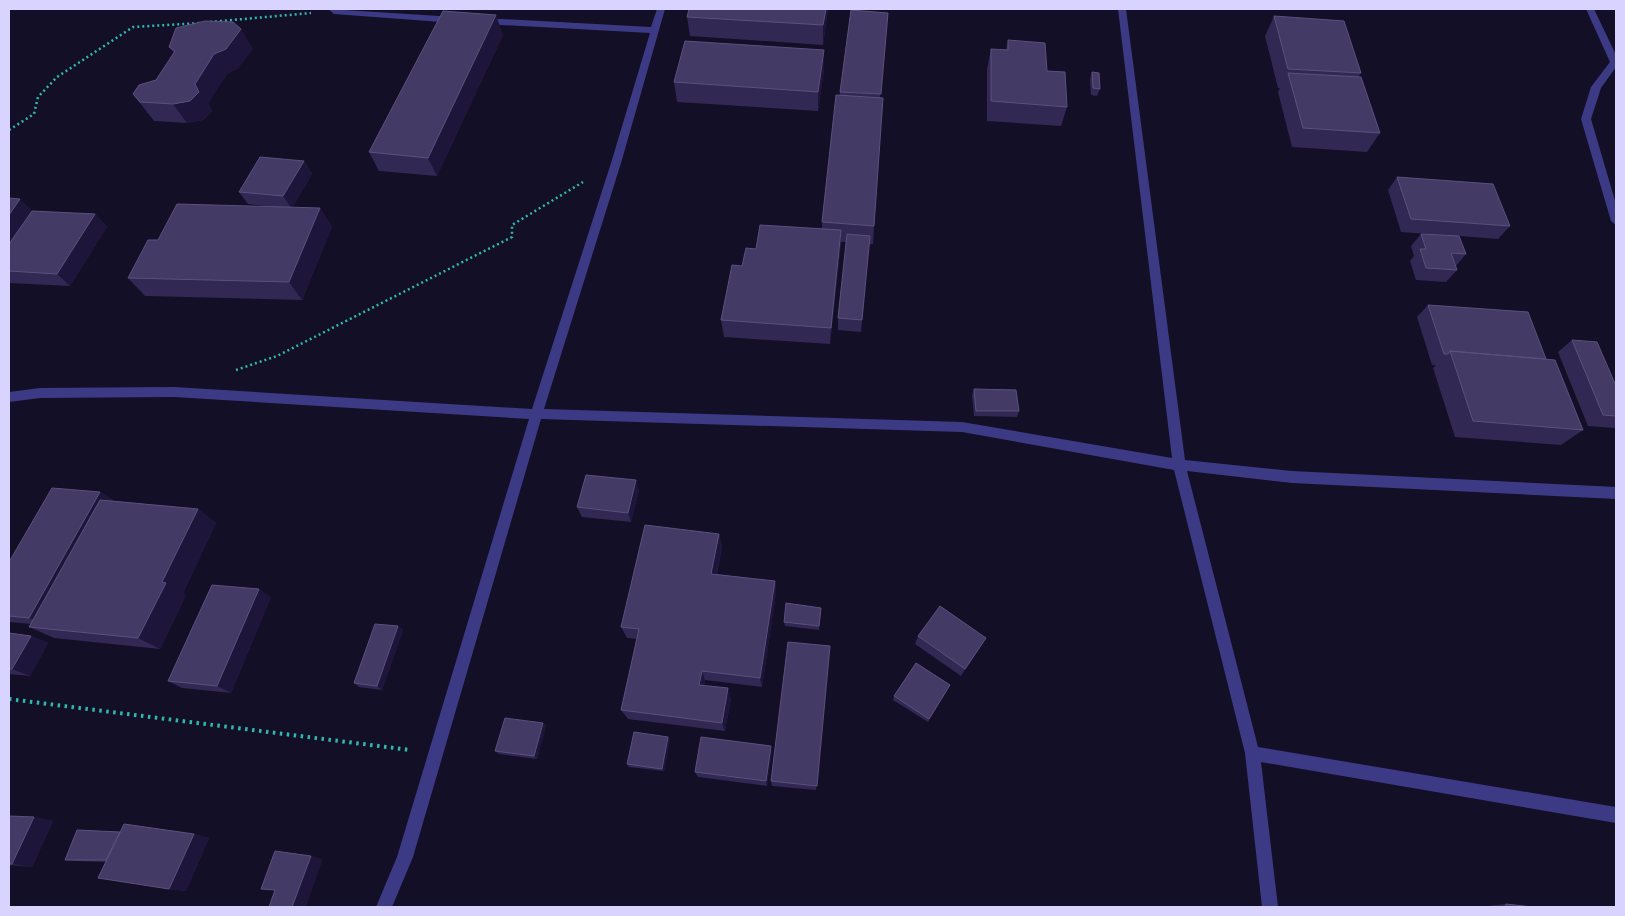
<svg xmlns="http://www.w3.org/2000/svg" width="1625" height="916" font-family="'Public Sans',sans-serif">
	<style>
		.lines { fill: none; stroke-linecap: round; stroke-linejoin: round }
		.path-far1 { stroke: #2fb8b0; stroke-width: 2.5; stroke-dasharray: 2 3; stroke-linecap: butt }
		.path { stroke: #2fb8b0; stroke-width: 4; stroke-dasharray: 2.5 4.5; stroke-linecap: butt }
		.minor { fill: #3d3a85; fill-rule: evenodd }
		.wall { fill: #312854 }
		.shaded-wall { fill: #1d163a }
		.building { fill: #433a66; stroke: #5a527e }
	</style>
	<rect width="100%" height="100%" fill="#130f26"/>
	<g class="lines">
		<path class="path-far1" d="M210 22 311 13
			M9 130 34 114 38 97 57 77 133 27 201 23
			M236 370 277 356 512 237V225L583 182"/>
		<path class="path" d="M9 699 410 750"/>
		<path class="minor" d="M328 9 455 17 459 20 455 23 334 14Z
			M657 9H665L621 163 544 409 962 422 1172 458 1118 9H1126L1185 460 1292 471 1616 487V499L1292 483 1187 471 1258 747 1616 807V823L1261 762 1278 907H1262L1245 753 1174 470 962 432 541 419 413 857 392 907H376L397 857 529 419 174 397 40 398 9 402V392L40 388 174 387 532 409 611 163 650 33 483 24 479 21 483 18 651 27Z
			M1586 9H1594L1616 55V67L1601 88 1591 119 1616 204V225L1611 221 1581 119 1591 87 1610 62Z"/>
	</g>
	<path class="wall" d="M828 9 823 45 690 36 687 17Z
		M888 13 880 97 874 226 873 244H869L861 332 838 330V318L846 242H841L830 344 724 337 721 320 742 266 756 249 822 229V222L840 92Z
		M1274 16 1361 73 1358 77 1380 133 1367 152 1292 147 1278 92 1280 88H1278L1265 36Z
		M503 35 437 176 379 171 369 152Z
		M1008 40 1047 71 1067 107 1061 126 987 121V69L991 49 1006 50Z
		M169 47 253 49 238 68 227 74 208 103 212 111 203 120 187 123 154 121 133 94 156 80 174 53Z
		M824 70 818 111 677 102 674 82Z
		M1092 72 1100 89 1097 96 1091 95 1090 79Z
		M304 161 312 174 292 208H320L332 227 302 300 145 296 128 278 158 240 275 207 248 204 239 192Z
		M1397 177 1510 226 1498 239 1459 236 1466 254 1456 266 1457 270 1446 282 1416 280 1410 261 1414 256 1411 246 1421 234 1455 236 1401 232 1388 190Z
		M9 198 32 211 95 214 107 227 70 286 9 283Z
		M1428 305 1546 359 1583 430 1561 445 1455 437 1433 368 1436 365H1432L1417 317Z
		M1572 340 1616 386V427L1614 428 1588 426 1558 352Z
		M974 389 1019 411 1017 417 974 416 972 395Z
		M639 490 631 522 582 517 577 507Z
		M100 492 114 501 198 509 216 523 183 593 186 595 160 649 54 638 29 627 31 624 9 622V562Z
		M719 534 722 547 717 574 775 581 776 593 762 687 705 680 704 686 731 698 725 731 628 719 621 710 637 639 627 638 621 627Z
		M271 597 231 693 182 688 168 681Z
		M821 612 819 630 785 626 784 622Z
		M398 626 403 630 382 690 359 687 354 683Z
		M9 633 31 636 48 643 30 676 9 674Z
		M918 636 986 638 982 645 961 676 915 644Z
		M829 653 816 790 772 786 771 781Z
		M950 685 928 722 893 700 894 696Z
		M543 723 546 726 537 759 499 754 495 751Z
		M668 737 670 740 664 771 629 767 627 764Z
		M772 751 767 786 698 777 695 772Z
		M9 816 34 817 53 821 32 867 9 865Z
		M194 834 209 838 186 891 169 889 106 862 75 861 65 860Z
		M1506 904 1533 907H1488V906Z"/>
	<path class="shaded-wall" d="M826 9H828L823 45V25Z
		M496 15 503 35 437 176 428 158Z
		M241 29 253 49 238 68 227 74 208 103 212 111 203 120 187 123 173 104 214 54Z
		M824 50V70L818 111V92Z
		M304 161 312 174 292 209 283 196Z
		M20 199 39 217 9 262V215Z
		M320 208 332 227 302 300 289 282Z
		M95 214 107 227 70 286 57 274Z
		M841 230 840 248 830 344 831 328Z
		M636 480 639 490 631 522 628 513Z
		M100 492 115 502 47 625 29 618Z
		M198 509 216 523 183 593 186 595 160 649 138 638 162 582Z
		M719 534 722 547 714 586 711 574Z
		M775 581 776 593 762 687 760 678Z
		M259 589 271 597 231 693 217 686Z
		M398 626 403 630 382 690 377 686Z
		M31 636 48 643 30 676 12 669Z
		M986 638 982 645 961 676 965 669Z
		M702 671 705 680 703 694 699 685Z
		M728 688 731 698 725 731 722 723Z
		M543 723 546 726 537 759 534 756Z
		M668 737 670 740 664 771 662 769Z
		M771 746 772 751 767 786 766 781Z
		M34 817 53 821 32 867 12 864Z
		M194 834 209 838 186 891 169 889Z
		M311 856 323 859 306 907H292Z"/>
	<path class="building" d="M689 9H826L823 25 687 17Z
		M851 10 888 13 881 94 840 92Z
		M443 11 496 15 428 158 369 152Z
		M1274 16 1344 21 1361 73 1288 69Z
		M205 21 233 22 241 29 226 49 214 54 195 84 199 92 190 101 173 104 140 102 133 94 139 85 156 80 175 51 169 47 176 28Z
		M1008 40 1045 43 1047 71 1065 72 1067 107 991 101V49L1008 50Z
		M685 41 824 50 818 92 674 82Z
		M1092 72 1099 73 1100 89 1093 88Z
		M1288 73 1361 77 1380 133 1303 128Z
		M836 95 883 98 874 226 822 222Z
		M260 157 304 161 283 196 239 192Z
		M1397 177 1493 184 1510 226 1411 219Z
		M9 198 20 199 9 215Z
		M177 204 320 208 289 282 128 278 148 240H158Z
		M32 211 95 214 57 274 9 271V244Z
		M760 225 841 230 831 328 721 320 732 265 742 266 746 248 756 249Z
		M847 234 870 236 862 320 838 318Z
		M1421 234 1459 236 1466 254 1451 253 1457 270 1426 268 1420 249H1426Z
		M1428 305 1528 312 1546 359 1450 351 1448 354H1444Z
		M1572 340 1597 342 1616 386V416L1603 415Z
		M1450 351 1555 360 1583 430 1473 421Z
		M974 389 1016 390 1019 411H976Z
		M586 475 636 480 628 513 577 507Z
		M52 488 100 492 29 618 9 616V562Z
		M100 500 198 509 162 582 166 583 138 638 29 627Z
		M645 525 719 534 711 574 775 581 760 678 702 671 699 685 728 688 722 723 621 710 639 629 621 627Z
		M212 585 259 589 217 686 168 681Z
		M786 603 821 608 819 626 784 622Z
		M940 606 986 638 965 669 918 636Z
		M375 624 398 626 377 686 354 683Z
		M9 633 31 636 12 669H9Z
		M788 642 830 646 817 786 771 781Z
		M916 663 950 685 929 719 894 696Z
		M505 718 543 723 534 756 495 751Z
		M634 732 668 737 662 769 627 764Z
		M701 737 771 746 766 781 695 772Z
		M9 816 34 817 12 864H9Z
		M124 824 194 834 169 889 98 878Z
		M77 830 120 832 106 860H65Z
		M275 851 311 856 292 907H269L275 890 261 889Z
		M1506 904 1533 907H1506Z"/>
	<rect width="1625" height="916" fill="none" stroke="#d9d4ff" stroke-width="20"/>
</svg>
